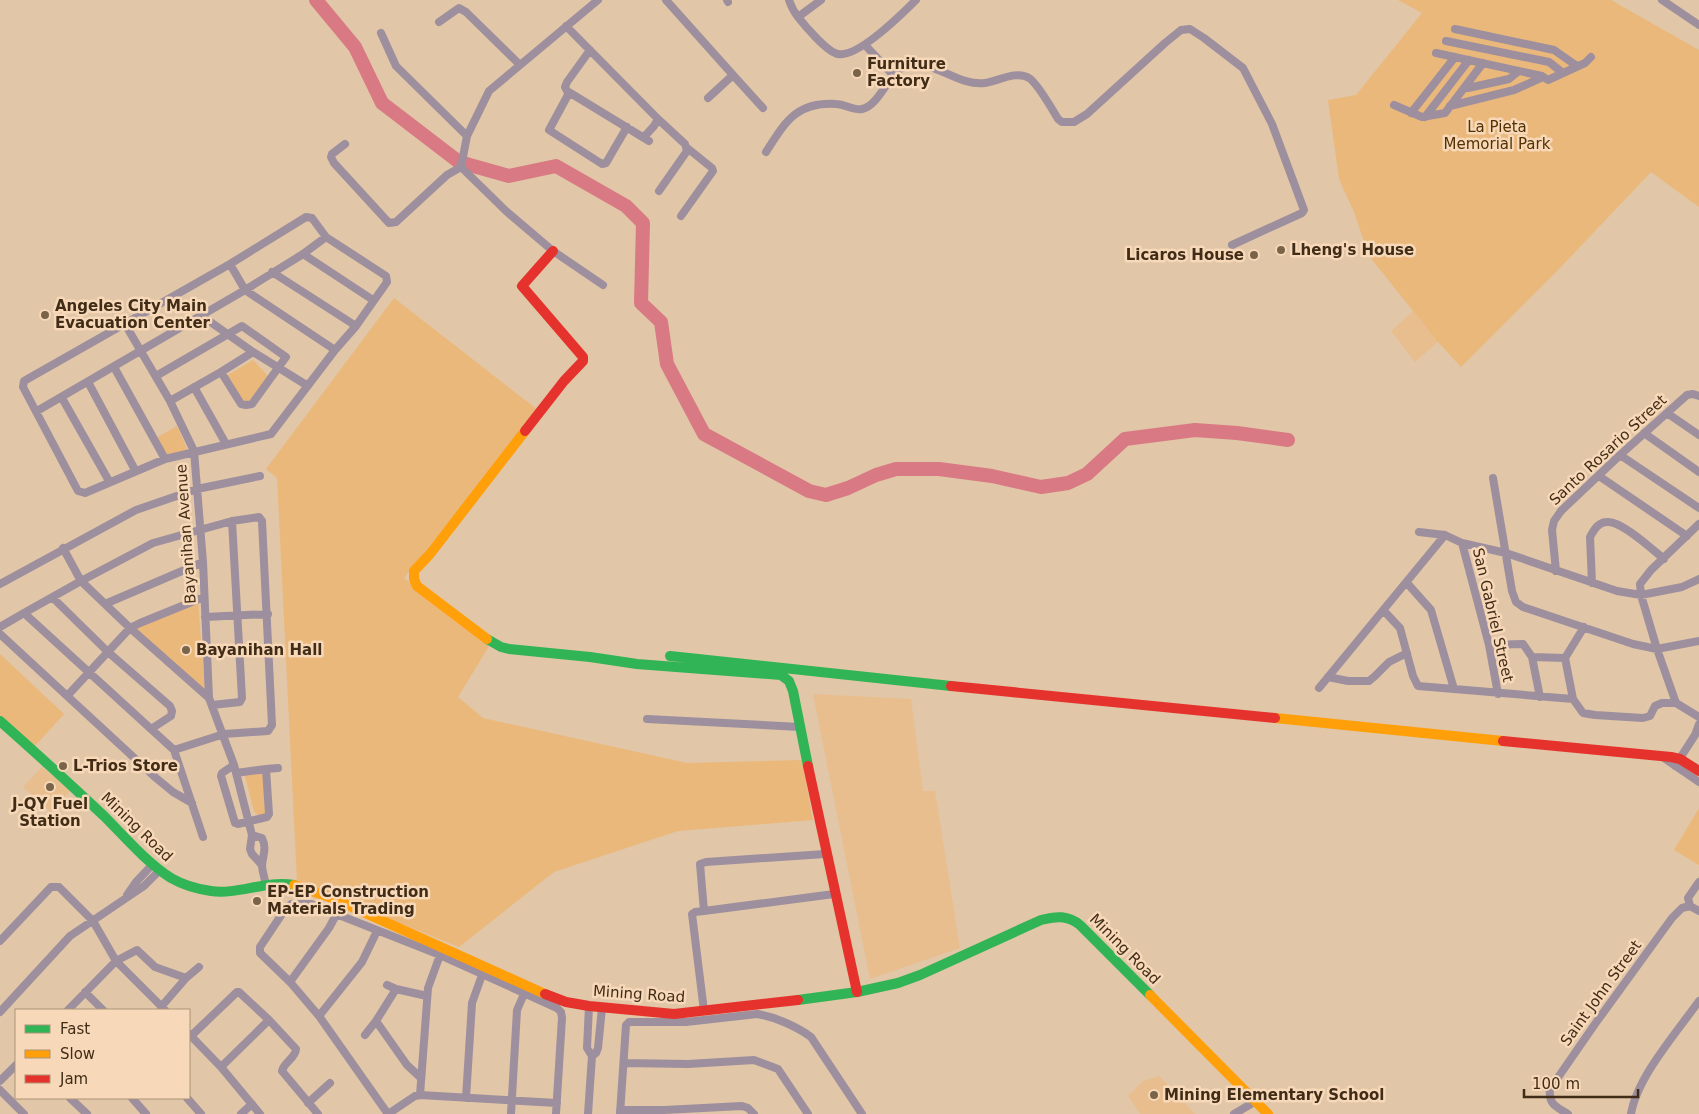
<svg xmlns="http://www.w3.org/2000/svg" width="1699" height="1114" font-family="'DejaVu Sans',sans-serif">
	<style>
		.built { fill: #e9be8f }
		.green { fill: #ebb87b }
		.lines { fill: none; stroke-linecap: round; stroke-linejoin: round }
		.river { stroke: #d97984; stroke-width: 14 }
		.street { stroke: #9d8f9d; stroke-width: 8 }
		.fast { stroke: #30b455; stroke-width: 10 }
		.slow { stroke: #ff9f0a; stroke-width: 10 }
		.jam { stroke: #e5322d; stroke-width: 10 }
		.poi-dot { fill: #796349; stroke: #f7d8b8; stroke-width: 2 }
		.labels { text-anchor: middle; stroke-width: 5; stroke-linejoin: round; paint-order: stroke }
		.poi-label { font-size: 15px; font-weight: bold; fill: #412d17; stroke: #f7d8b8; text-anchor: start }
		.park-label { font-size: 15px; fill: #533100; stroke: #f7d8b8 }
		.street-label { font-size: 15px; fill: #412d17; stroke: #f7d8b8 }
	</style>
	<rect width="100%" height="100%" fill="#e1c6a7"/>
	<path class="built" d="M1413 311 1438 342 1415 362 1391 331Z
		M813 694 911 699 923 791H935L960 948 870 979Z
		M42 767 70 791 51 812 23 787Z
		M1159 1076 1178 1095 1195 1114H1140L1128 1096 1143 1081Z"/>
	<path class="green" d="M1398 0H1611L1699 50V207L1651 172 1560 268 1461 367 1438 342 1369 256 1354 212 1339 179 1328 100 1356 95 1422 13Z
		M394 298 538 410 404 578 489 646 458 697 483 718 687 763 802 760 813 820 678 831 554 872 459 947 297 882 277 478 266 469Z
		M253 360 270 378 246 405 226 376Z
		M177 426 188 451 166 457 156 438Z
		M198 600 205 691 135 628Z
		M0 654 64 714 35 746 0 716Z
		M263 773 268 815 258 816 254 811 245 777 246 774Z
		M1699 808V865L1674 850Z"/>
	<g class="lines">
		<path class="river" d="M316 0 355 47 382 103 459 162 509 176 556 166 626 206 643 223 641 303 661 322 667 364 704 434 809 491 826 495 848 488 876 475 896 469H939L992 476 1041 487 1068 483 1087 474 1125 439 1195 430 1237 433 1288 440"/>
		<path class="street" d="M598 0 489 91 467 136 461 167 506 211 553 251 603 285
			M666 0 733 75 708 98
			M727 0 728 2
			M789 0C791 6 794 12 798 17 805 26 827 52 838 54 858 58 902 14 916 0
			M1662 0 1699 25
			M798 17 821 0
			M439 22 459 8 466 12 520 65
			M566 26 658 119 654 126 644 137
			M1455 29 1554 50 1577 66
			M381 33 396 66 467 136
			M1446 41 1549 62 1563 73
			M865 45 893 75
			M590 50 567 82 565 87 567 91 649 141
			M1436 53 1542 76 1548 80 1585 63 1591 57
			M733 75 763 108
			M1464 88H1468L1509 79 1519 71
			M569 93 549 130 602 164 606 163 627 127
			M1394 105 1422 117 1445 113 1483 63
			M1450 106 1514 90 1543 77
			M1411 113 1455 57
			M1425 117 1469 60
			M658 119 685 144 687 151 659 191
			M345 144 332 154 331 157 334 163 389 223 396 222 447 175 461 167
			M766 152C786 121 796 102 836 104 845 104 854 111 862 109 880 105 889 72 904 67 931 56 957 87 985 83 998 81 1017 70 1029 78 1038 84 1052 109 1058 119L1062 122H1074L1087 114 1165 43 1181 30 1190 29 1204 38 1243 68 1272 124 1304 210 1302 213 1232 245
			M681 216 713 171 712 168 686 147
			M306 217 312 218 326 237 386 276 387 282 356 326 335 350 271 434 165 459 85 493 78 491 23 387 24 381 230 264Z
			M303 254 373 300
			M230 264 245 290 335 350
			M272 272 356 326
			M202 316 253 352 308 386
			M125 324 170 401 194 451 203 562 209 698
			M114 367 165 459
			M221 372 253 352
			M156 376 242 326 286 357 252 404 246 405 241 404 221 372 170 401
			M88 382 135 470
			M194 387 226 444
			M62 398 109 481
			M37 411 245 290 303 254 326 237
			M1667 413 1699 435
			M1644 433 1699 472
			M1620 455 1699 508
			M1599 476 1687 536
			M1493 478 1512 591 1516 602 1523 607 1633 644 1657 649 1699 641
			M1699 524 1651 570 1640 584 1641 595 1657 649 1676 703 1699 717
			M1419 532 1445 535 1462 543 1506 553 1617 591 1641 595 1682 587 1699 579
			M1462 543 1489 645 1498 694
			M63 548 81 581 130 628 209 698 234 765 252 835 250 849 252 854 262 865
			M1556 571 1552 530 1554 521 1561 511 1620 455 1687 395 1693 394 1699 396
			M1407 583 1431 610 1454 689
			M1592 583 1590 537C1594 530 1598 522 1607 522 1621 520 1653 550 1664 559
			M0 584 136 510 197 489 260 476
			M53 598 108 652 170 706 172 711 171 716 151 729
			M105 604 203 562
			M1384 611 1400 628 1413 676 1418 686 1573 699
			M205 617 268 614
			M0 627 24 613
			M1584 627 1565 658 1573 699 1583 713 1595 715 1643 718 1650 716 1655 706 1662 703H1676
			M0 634 156 778 173 792 192 803
			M1489 645 1523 644 1532 657 1565 658
			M1532 657 1540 697
			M1328 677 1348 681H1369L1375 676 1389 662 1407 653
			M1319 688 1445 535
			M68 695 130 628 140 623 204 597
			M212 705 240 702 242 698 232 521
			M647 719 800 727
			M174 750 24 613 81 581 153 543 232 521 259 517 262 521 272 725 268 731 224 734 174 750 203 837
			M1661 756 1699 782
			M234 765 222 773 221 776 235 823 238 824 267 817 269 814 266 769 236 773
			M1675 766 1695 735 1699 724
			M266 769 278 768
			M252 835 262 838C267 848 263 855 262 865 262 871 265 879 266 885
			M127 895 136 882 153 864
			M1690 906 1688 898 1699 882
			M1690 906 1699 911
			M704 911 700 864 706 862 825 854
			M0 941 51 887H59L93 921 116 961 165 1010
			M186 978 199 967
			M290 982 329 928 336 915
			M387 985 396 989 427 996
			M85 992 103 1010
			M68 1010 116 961 137 950 155 967 186 978 161 1007
			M704 1011 692 914 695 912 704 911 834 894
			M0 1012 70 936 144 886 160 870
			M319 1016 362 962 377 931
			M269 1020 296 1049C295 1059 284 1062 282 1071L318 1114
			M376 1021 407 1065 421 1078
			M189 1034 221 1067 260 1114
			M365 1035 376 1021 396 989
			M191 1036 237 992H239L269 1020 221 1067
			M592 1056 596 1053 598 1048 602 1008
			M624 1063 688 1064 754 1060 778 1069 808 1114
			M0 1081 16 1065
			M0 1090 24 1114
			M420 1095 428 988 440 955
			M70 1098 87 1114
			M132 1098 146 1114
			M187 1098 201 1114
			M466 1098 472 1003 482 975
			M308 1103 330 1083
			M620 1110H664L742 1106 748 1108 754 1114
			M241 1114 252 1104
			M388 1114 319 1016 290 982 260 953V947L286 908 291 904H311L440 955 557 1008 561 1012 562 1018 556 1114
			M388 1114 415 1096 420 1095 557 1103
			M511 1114 517 1010 524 994
			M588 1114 592 1056 587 1048 589 1006
			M620 1114 626 1025 629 1022H686L757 1014C775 1017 796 1026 811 1037L862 1114
			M1234 1114 1256 1101
			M1568 1114C1557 1107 1548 1105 1550 1089L1595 1024 1672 918 1682 908 1690 906
			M1631 1114C1637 1077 1677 1032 1699 1001"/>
		<path class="fast" d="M487 639 501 647 509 649 590 657 637 664 781 675 789 681 793 691 808 766
			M670 656 951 686
			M0 721C35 752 70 784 104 816 125 837 146 862 171 878 183 885 197 889 211 891 238 895 266 880 294 885
			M798 1000 857 992 898 983 920 975 1041 920C1056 916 1068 915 1080 925L1150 995"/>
		<path class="slow" d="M487 639 417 586 414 579V571L430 554 525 431
			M1275 718 1503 741
			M294 885 332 898 545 994
			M1150 995 1268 1114"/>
		<path class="jam" d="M525 431 564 381 583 361V357L522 286 553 251
			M951 686 1275 718
			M1503 741 1671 757 1680 759 1699 771
			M808 766 857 992
			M545 994 566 1002 589 1006 674 1014 798 1000"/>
	</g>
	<g class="poi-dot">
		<circle cx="857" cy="73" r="5"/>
		<circle cx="1281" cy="250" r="5"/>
		<circle cx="1254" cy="255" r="5"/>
		<circle cx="45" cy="315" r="5"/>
		<circle cx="186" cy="650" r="5"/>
		<circle cx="63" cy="766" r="5"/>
		<circle cx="50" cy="787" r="5"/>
		<circle cx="257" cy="901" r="5"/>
		<circle cx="1154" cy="1095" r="5"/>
	</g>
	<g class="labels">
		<g class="poi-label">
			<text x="867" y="69">Furniture<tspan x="867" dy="17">Factory</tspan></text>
			<text x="1291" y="255">Lheng's House</text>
			<text x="1244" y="260" text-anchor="end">Licaros House</text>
			<text x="55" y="311">Angeles City Main<tspan x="55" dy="17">Evacuation Center</tspan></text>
			<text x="196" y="655">Bayanihan Hall</text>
			<text x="73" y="771">L-Trios Store</text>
			<text x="50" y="809" text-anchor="middle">J-QY Fuel<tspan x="50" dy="17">Station</tspan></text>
			<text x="267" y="897">EP-EP Construction<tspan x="267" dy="17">Materials Trading</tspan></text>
			<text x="1164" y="1100">Mining Elementary School</text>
		</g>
		<g class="park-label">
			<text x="1497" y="132">La Pieta<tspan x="1497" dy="17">Memorial Park</tspan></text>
		</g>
		<g class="street-label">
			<text transform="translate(1608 450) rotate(-43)" y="5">Santo Rosario Street</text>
			<text transform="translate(186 534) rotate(-94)" y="5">Bayanihan Avenue</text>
			<text transform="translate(1493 615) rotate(77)" y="5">San Gabriel Street</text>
			<text transform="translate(137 827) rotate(44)" y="5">Mining Road</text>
			<text transform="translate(1125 949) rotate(45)" y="5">Mining Road</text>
			<text transform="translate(1601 993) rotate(-54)" y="5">Saint John Street</text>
			<text transform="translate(639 994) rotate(4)" y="5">Mining Road</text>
		</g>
	</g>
	<rect x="15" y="1009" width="175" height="90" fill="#f7d8b8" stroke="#ae9478"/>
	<rect x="25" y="1025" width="25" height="8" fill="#30b455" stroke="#ae9478"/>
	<text x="60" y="1034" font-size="15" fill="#412d17">Fast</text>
	<rect x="25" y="1050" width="25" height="8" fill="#ff9f0a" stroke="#ae9478"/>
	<text x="60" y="1059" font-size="15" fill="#412d17">Slow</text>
	<rect x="25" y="1075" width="25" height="8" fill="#e5322d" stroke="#ae9478"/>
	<text x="60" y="1084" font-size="15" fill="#412d17">Jam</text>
	<path d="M1524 1089v8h114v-8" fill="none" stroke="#412d17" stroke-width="2.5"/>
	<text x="1532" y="1089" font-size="15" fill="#412d17" stroke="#f7d8b8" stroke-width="4" paint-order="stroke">100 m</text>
</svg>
